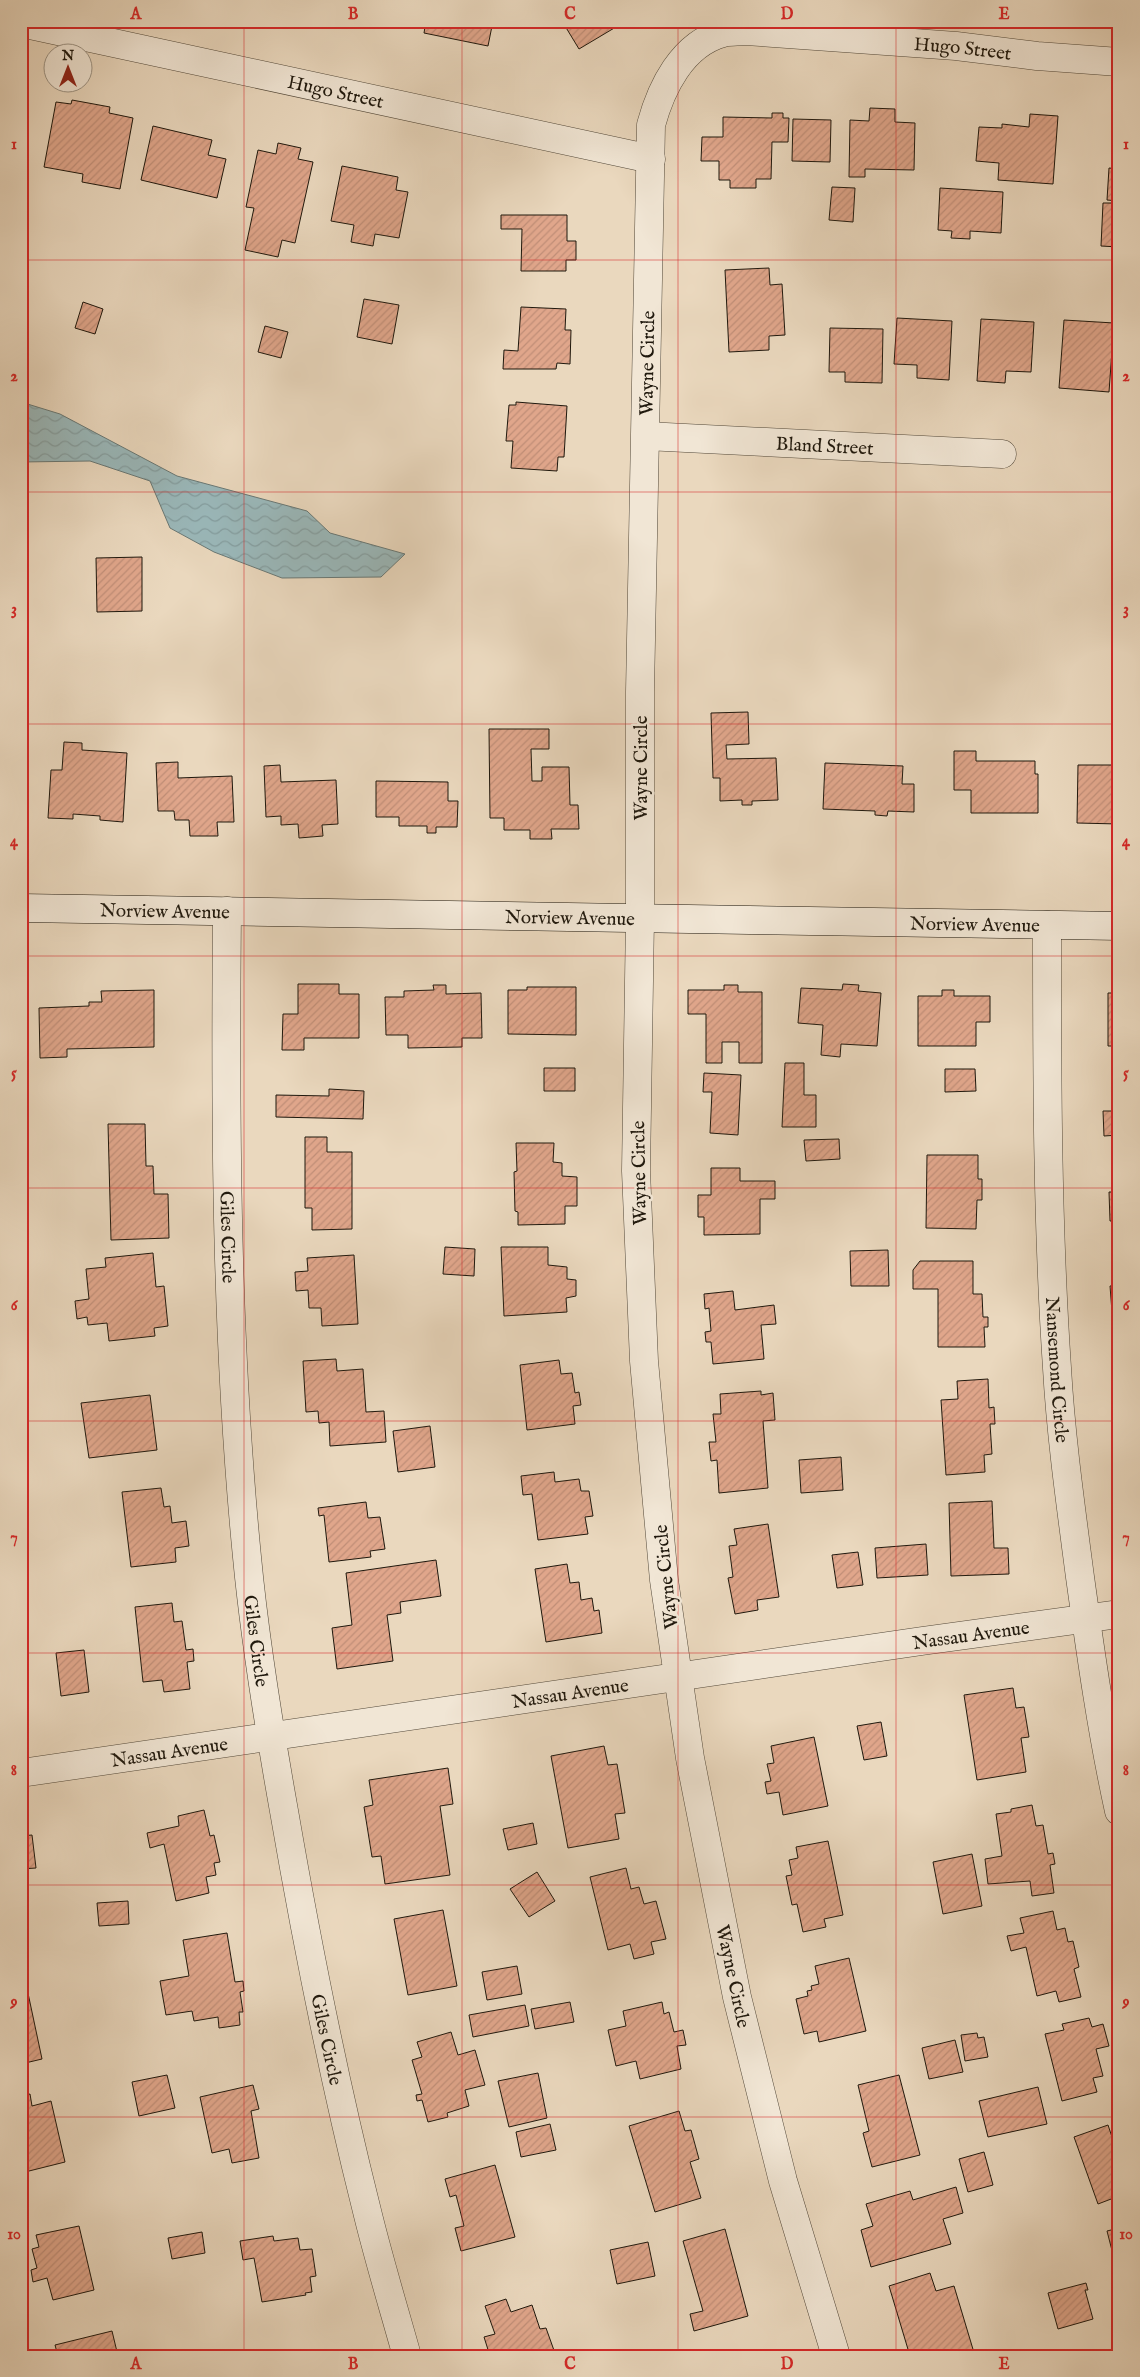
<svg xmlns="http://www.w3.org/2000/svg" width="1140" height="2377" font-family="'IM FELL English',serif">
	<style>
		.water { fill: url(#water-waves); stroke: #697875 }
		.building { fill: url(#building-hatch); stroke: #1f180d }
		.lines { fill: none; stroke-linecap: round; stroke-linejoin: round }
		.street-casing { stroke: #524839; stroke-width: 29 }
		.secondary-casing { stroke: #1f180d; stroke-width: 29 }
		.street { stroke: #f1e6d5; stroke-width: 28 }
		.secondary { stroke: #f1e6d5; stroke-width: 28 }
		.grid { fill: none; stroke: #d62828; stroke-width: 1; stroke-opacity: 0.55 }
		.labels { text-anchor: middle; stroke-width: 5; stroke-linejoin: round; paint-order: stroke }
		.street-label { font-size: 19px; fill: #1f180d; stroke: #f1e6d5 }
		.neatline { fill: none; stroke: #d62828; stroke-width: 2 }
		.grid-label { font-size: 16px; text-anchor: middle; font-weight: bold; fill: #d62828 }
	</style>
	<defs>
		<pattern id="water-waves" width="16" height="10" patternUnits="userSpaceOnUse" patternTransform="scale(1.25)"><rect width="16" height="10" fill="#9ab8ba"/><path d="M0 5q4-4 8 0t8 0" fill="none" stroke="#849d9f"/></pattern>
		<pattern id="building-hatch" width="6" height="6" patternUnits="userSpaceOnUse" patternTransform="scale(1.25)"><rect width="6" height="6" fill="#e0a68b"/><path d="M-1 1l2-2M0 6l6-6M5 7l2-2" fill="none" stroke="#c08e77"/></pattern>
	</defs>
	<rect width="100%" height="100%" fill="#ead8be"/>
	<filter id="stains"><feTurbulence type="fractalNoise" baseFrequency=".004" numOctaves="4"/><feColorMatrix values="0 0 0 0 .2 0 0 0 0 .09 0 0 0 0 .02 0 0 0 .5 -.17"/></filter>
	<radialGradient id="worn" r=".72"><stop offset=".6" stop-color="#630" stop-opacity="0"/><stop offset="1" stop-color="#630" stop-opacity=".3"/></radialGradient>
	<path class="water" d="M21 402 60 414 177 476 307 511 330 533 405 554 381 577 282 578 214 552 170 528 150 481 90 461 21 462Z"/>
	<path class="building" d="M426 21H493L488 46 424 33Z
		M562 21H626L579 49Z
		M72 100 110 107 109 113 133 118 120 189 82 182 83 174 44 167 56 102 71 104Z
		M870 108 895 109V122L915 123 914 170 865 169V177H849L850 120 869 121Z
		M772 113H783V118H789L788 142H772L771 179H756V188H730V180H719V161H701L702 137H723V117L772 118Z
		M1030 114 1058 116 1053 184 998 180 999 163 976 161 979 127 1002 128V124L1029 127Z
		M793 119 831 120 830 162 792 161Z
		M153 126 212 140 208 155 226 159 217 198 141 180Z
		M278 143 301 148 298 159 313 162 295 243 282 240 278 257 245 250 254 208 246 207 258 150 276 154Z
		M342 166 398 177 396 190 408 192 399 238 375 234 373 246 351 242 354 225 331 221Z
		M1109 168 1119 169V201L1107 200Z
		M832 187 855 188 853 222 829 220Z
		M940 188 1003 192 1001 233 970 231V239L951 238 952 231 938 230Z
		M1103 203H1119V247L1101 246Z
		M501 215H567V241H576V260H566V271H521L522 229H501Z
		M769 268 770 285 782 284 785 335 769 336V350L729 352 725 270Z
		M364 299 399 305 392 344 357 337Z
		M83 302 103 309 95 334 75 328Z
		M521 307 566 309 565 330H571L570 364 557 363 556 369H503L504 350 518 351Z
		M897 318 952 321 949 380 917 378V365L894 364Z
		M981 319 1034 322 1031 372 1006 371 1005 383 977 381Z
		M1064 320 1114 323 1109 392 1059 388Z
		M265 326 288 332 281 358 258 352Z
		M830 328 883 329 882 383 845 382V372H829Z
		M516 402 567 406 564 457H558L557 471 511 468 513 441H506L509 405H516Z
		M142 557V611L97 612 96 558Z
		M748 712 749 744 726 745 727 759 776 758 778 800 752 801V805H742V800L720 801V778H713L711 713Z
		M489 729H549V749H531L532 781H542V767H569L570 805H578L579 829H551L552 839H530V830H504V818H490Z
		M64 742 82 743V750L127 753 123 822 100 820V816L73 814V819L48 818 51 770H62Z
		M954 751H976V761H1035V774H1038V813H971V790H954Z
		M178 762V778L232 776 234 822H217L218 836H190L189 820H175L174 811H158L156 763Z
		M825 763 903 766 902 784H914V812L888 811 887 816 875 815V811L823 809Z
		M280 765 281 782 336 780 338 824 322 825 323 836 299 838 298 824 281 825V816L266 817 264 766Z
		M1078 765H1119V824L1077 823Z
		M376 781 448 782V801H458L457 827H436V833H427V826H399V817H376Z
		M298 984H339V994H359V1038H304V1050H282L283 1014H298Z
		M843 984 859 985 858 991 881 993 877 1046 841 1044 840 1057 821 1055 823 1025 798 1023 801 988 842 990Z
		M433 985H446V994L481 993 482 1038H462V1047L408 1048V1035H386L385 997H404V991L434 990Z
		M724 985H738V992H762V1063H739V1042H722V1063H706V1014H688V990H724Z
		M527 987H576V1035L508 1034V990H527Z
		M154 990V1047L67 1049V1057L40 1058 39 1008 89 1006V1002H102L101 991Z
		M942 990H954V996H990V1022H976V1046H918V996H942Z
		M1108 993H1119V1046H1108Z
		M785 1063H804V1095H816V1127H782Z
		M544 1068H575V1091H544Z
		M945 1069H975L976 1091 945 1092Z
		M704 1073 741 1075 738 1135 710 1133 712 1092H703Z
		M329 1089 364 1091 363 1119 276 1117V1095L329 1096Z
		M1103 1111H1119V1135L1104 1136Z
		M108 1124H145L146 1166H153L154 1194H168L169 1238 111 1240Z
		M305 1137H327V1152H352V1229L312 1230V1208H305Z
		M839 1139 840 1159 806 1161 804 1140Z
		M516 1143H554L553 1162 562 1163V1176L577 1177V1206H565V1224L518 1225V1212L515 1211 514 1172 517 1171Z
		M927 1155H978V1179H982V1200H977L976 1229 926 1228Z
		M711 1168H740V1181H775V1199H760V1234L704 1235V1217H698V1195H711Z
		M1118 1178H1119V1221H1110L1109 1192H1118Z
		M445 1247 475 1249 474 1276 443 1274Z
		M501 1247H548V1265L567 1267V1279L576 1280V1296L566 1298 567 1312 504 1316Z
		M888 1250 889 1286H851L850 1251Z
		M153 1253 156 1287 164 1286 168 1326 154 1328 155 1336 109 1341 107 1323 88 1325 87 1317 77 1319 75 1301 89 1299 86 1269 106 1267 105 1258Z
		M354 1255 358 1324 322 1326 321 1308H309L308 1290 296 1291 295 1272 308 1271 307 1258Z
		M920 1261H973V1294H982L983 1317H988V1327H984L985 1347H938V1289H913V1270Z
		M1119 1285V1312H1112L1110 1286Z
		M733 1291 735 1310 774 1305 776 1324 761 1325 764 1359 713 1364 711 1342H706L705 1332 711 1331 709 1308 705 1309 704 1294Z
		M336 1359 337 1371 363 1369 366 1412 384 1411 386 1442 330 1446 329 1422 319 1423 318 1411 306 1412 303 1361Z
		M559 1360 561 1374 572 1373 575 1393 579 1392 581 1405 573 1406 575 1424 527 1430 520 1365Z
		M988 1379 989 1408 994 1407 995 1424H990L992 1454 984 1455 985 1472 946 1475 941 1400 958 1399 957 1381Z
		M761 1391V1395L773 1393 775 1420 763 1421 768 1488 719 1493 717 1460 711 1461 709 1442H716L713 1414H721L720 1394Z
		M150 1395 157 1450 89 1458 81 1403Z
		M430 1426 435 1467 398 1472 393 1431Z
		M841 1457 843 1490 801 1493 799 1460Z
		M554 1472 555 1482 579 1479 581 1491H589L593 1516 585 1517 588 1534 538 1540 532 1494 523 1495 521 1476Z
		M161 1488 164 1507 170 1506 172 1523 186 1521 189 1546 175 1548 176 1562 131 1567 122 1492Z
		M992 1501 994 1548H1008L1009 1574 951 1576 949 1503Z
		M366 1502 368 1518 380 1517 385 1549 370 1551 371 1557 329 1562 324 1515 319 1516 318 1508Z
		M768 1524 779 1597 757 1600 758 1610 735 1614 728 1578 733 1577 729 1546 737 1545 734 1529Z
		M926 1544 928 1575 877 1578 875 1548Z
		M858 1552 863 1585 837 1588 832 1555Z
		M436 1560 441 1596 400 1602 401 1613 387 1615 393 1661 337 1669 332 1628 352 1625 346 1573Z
		M567 1564 570 1583 579 1582 581 1600 592 1598 594 1611 599 1610 602 1633 546 1642 535 1569Z
		M172 1603 174 1622 182 1621 186 1650 193 1649 194 1661 187 1662 190 1689 164 1692 162 1680 143 1682 135 1607Z
		M84 1650 89 1692 61 1696 56 1653Z
		M1013 1688 1016 1708 1024 1707 1029 1737 1021 1738 1026 1772 977 1780 964 1695Z
		M881 1722 887 1756 864 1760 857 1726Z
		M814 1737 828 1806 783 1815 779 1792 767 1794 765 1782 771 1781 767 1764 774 1763 771 1746Z
		M604 1746 608 1765 617 1764 625 1813 615 1814 619 1839 568 1848 551 1756Z
		M448 1768 453 1804 440 1806 450 1875 385 1884 381 1856 372 1857 364 1807 373 1805 369 1780Z
		M1032 1805 1036 1826 1043 1825 1048 1854 1053 1853 1055 1864 1050 1865 1054 1893 1032 1896 1030 1881 988 1884 985 1859 1002 1856 996 1814 1011 1812V1809Z
		M204 1810 210 1836 214 1835 220 1862 214 1863 216 1875 206 1877 209 1893 176 1901 164 1844 150 1848 147 1833 179 1826 178 1816Z
		M533 1823 537 1844 508 1850 503 1829Z
		M32 1835 36 1868 21 1869V1836Z
		M828 1841 843 1915 824 1919 826 1927 803 1932 797 1904 792 1905 786 1876 792 1875 789 1860 798 1858 796 1847Z
		M972 1854 982 1906 943 1914 933 1862Z
		M626 1868 631 1889 639 1887 644 1904 656 1901 666 1939 651 1942 654 1954 634 1959 630 1944 608 1950 590 1877Z
		M537 1872 555 1901 529 1917 510 1889Z
		M128 1901 129 1924 99 1926 97 1903Z
		M443 1910 457 1986 408 1995 394 1919Z
		M1053 1911 1057 1930 1065 1928 1068 1942 1073 1941 1079 1967 1074 1969 1081 1997 1059 2002 1056 1991 1037 1996 1026 1947 1011 1951 1007 1936 1024 1933 1020 1918Z
		M227 1933 235 1982 243 1981 244 1991 240 1992 243 2012H239L240 2025 219 2028 218 2017 194 2021 192 2011 166 2015 160 1981 189 1976 183 1940Z
		M849 1958 866 2031 819 2042 817 2031 804 2034 796 1999 808 1996 807 1991 812 1990 811 1986 819 1984 815 1966Z
		M517 1966 522 1994 487 2000 482 1972Z
		M25 1979 42 2059 21 2064V1980Z
		M570 2002 574 2022 535 2029 531 2009Z
		M662 2002 664 2014 669 2012 674 2032 683 2030 686 2045 677 2046 681 2069 640 2079 636 2061 616 2066 608 2030 626 2026 623 2011Z
		M525 2005 529 2026 473 2037 469 2015Z
		M1089 2018 1092 2027 1103 2024 1109 2046 1096 2049 1103 2076 1093 2078 1097 2092 1062 2101 1045 2034 1064 2030 1062 2024Z
		M451 2032 458 2055 475 2050 485 2085 465 2090 469 2106 447 2113 448 2117 428 2122 422 2100 417 2101 416 2095 422 2094 412 2060 422 2057 417 2042Z
		M977 2033 978 2038 984 2037 988 2057 965 2061 961 2035Z
		M955 2040 963 2072 929 2079 922 2048Z
		M538 2073 547 2118 509 2127 498 2081Z
		M167 2075 175 2108 139 2116 132 2082Z
		M899 2075 920 2155 872 2167 863 2133 869 2131 858 2085Z
		M253 2085 259 2109 251 2111 259 2158 232 2163 229 2149 212 2153 200 2097Z
		M1038 2087 1047 2124 988 2137 979 2101Z
		M30 2094 32 2106 51 2101 65 2162 21 2173V2096Z
		M679 2111 685 2131 691 2130 699 2159 690 2162 701 2198 655 2212 629 2126Z
		M550 2124 556 2150 521 2157 516 2132Z
		M1108 2125 1114 2143 1119 2141V2196L1098 2204 1074 2137Z
		M984 2152 993 2185 968 2192 959 2159Z
		M495 2165 515 2237 461 2251 455 2228 464 2226 456 2195 450 2197 445 2179Z
		M956 2187 963 2213 943 2219 951 2244 871 2267 861 2230 873 2226 866 2204 910 2191 913 2200Z
		M79 2226 94 2290 53 2300 47 2278 33 2282 31 2270 37 2268 32 2249 39 2247 36 2235Z
		M1119 2228V2278L1107 2231Z
		M725 2229 748 2316 694 2331 690 2314 703 2311 683 2241Z
		M202 2232 205 2253 172 2259 168 2238Z
		M273 2236 274 2241 298 2238 300 2250 312 2249 316 2276 310 2277 312 2292 305 2293 306 2295 262 2302 254 2258 243 2260 240 2241Z
		M648 2242 655 2276 617 2284 610 2250Z
		M930 2273 936 2291 954 2286 975 2356H910L889 2286Z
		M1086 2283 1088 2290H1085L1093 2319 1058 2329 1048 2293Z
		M506 2299 511 2312 532 2305 540 2329 546 2328 556 2356H490L484 2337 495 2334 485 2306Z
		M112 2331 118 2356H58L55 2345Z"/>
	<g class="lines">
		<defs>
			<g id="street">
				<path id="s1" d="M21 23 651 159"/>
				<path id="s2" d="M646 436 1002 454"/>
				<path id="s3" d="M227 911C225 1127 226 1343 247 1557 255 1642 269 1727 284 1811 307 1944 333 2076 366 2207 378 2257 393 2306 407 2356"/>
				<path id="s4" d="M1047 925C1047 1073 1047 1221 1057 1368 1061 1438 1071 1508 1080 1577 1091 1656 1102 1734 1119 1811"/>
				<path id="s5" d="M21 1773 922 1641 1119 1614"/>
				<path id="s6" d="M836 2356 783 2181 737 1997 690 1758 664 1580 644 1361 636 1171 640 918V692L651 125C661 88 682 44 723 33 730 31 739 32 746 31L956 46 1037 56 1119 62"/>
			</g>
			<g id="secondary">
				<path id="s7" d="M21 908 1119 926"/>
			</g>
		</defs>
		<use href="#street" class="street-casing"/>
		<use href="#secondary" class="secondary-casing"/>
		<use href="#street" class="street"/>
		<use href="#secondary" class="secondary"/>
	</g>
	<path class="grid" d="M244 21V2356M462 21V2356M678 21V2356M896 21V2356M21 260H1119M21 492H1119M21 724H1119M21 956H1119M21 1188H1119M21 1421H1119M21 1653H1119M21 1885H1119M21 2117H1119"/>
	<g class="labels">
		<g class="street-label">
			<text dy="7" stroke="none"><textPath href="#s6" startOffset="2615">Hugo Street</textPath></text>
			<text dy="7" stroke="none"><textPath href="#s1" startOffset="322">Hugo Street</textPath></text>
			<text dy="7" stroke="none"><textPath href="#s6" startOffset="2014">Wayne Circle</textPath></text>
			<text dy="7" stroke="none"><textPath href="#s2" startOffset="179">Bland Street</textPath></text>
			<text transform="translate(640 768) rotate(-90)" y="7">Wayne Circle</text>
			<text dy="7" stroke="none"><textPath href="#s7" startOffset="144">Norview Avenue</textPath></text>
			<text dy="7" stroke="none"><textPath href="#s7" startOffset="549">Norview Avenue</textPath></text>
			<text dy="7" stroke="none"><textPath href="#s7" startOffset="954">Norview Avenue</textPath></text>
			<text transform="translate(638 1173) rotate(-91)" y="7">Wayne Circle</text>
			<text dy="7" stroke="none"><textPath href="#s3" startOffset="326">Giles Circle</textPath></text>
			<text dy="7" stroke="none"><textPath href="#s4" startOffset="445">Nansemond Circle</textPath></text>
			<text transform="translate(665 1577) rotate(-96)" y="7">Wayne Circle</text>
			<text dy="7" stroke="none"><textPath href="#s5" startOffset="960">Nassau Avenue</textPath></text>
			<text dy="7" stroke="none"><textPath href="#s3" startOffset="731">Giles Circle</textPath></text>
			<text dy="7" stroke="none"><textPath href="#s5" startOffset="555">Nassau Avenue</textPath></text>
			<text dy="7" stroke="none"><textPath href="#s5" startOffset="150">Nassau Avenue</textPath></text>
			<text transform="translate(734 1976) rotate(78)" y="7">Wayne Circle</text>
			<text dy="7" stroke="none"><textPath href="#s3" startOffset="1136">Giles Circle</textPath></text>
		</g>
	</g>
	<rect width="1140" height="2377" fill="none" stroke="#ead8be" stroke-width="55"/>
	<g transform="translate(68 68)"><circle r="24" fill="#f1e6d5" stroke="#9d9485"/>
	<path d="M0-4L9 19L0 12L-9 19Z" fill="#8f2418"/>
	<text y="-8" font-size="14" font-weight="bold" text-anchor="middle" fill="#1f180d">N</text>
	</g>
	<rect x="28" y="28" width="1084" height="2322" class="neatline"/>
	<g class="grid-label">
		<text x="136" y="19">A</text>
		<text x="353" y="19">B</text>
		<text x="570" y="19">C</text>
		<text x="787" y="19">D</text>
		<text x="1004" y="19">E</text>
		<text x="14" y="149">1</text>
		<text x="1126" y="149">1</text>
		<text x="14" y="381">2</text>
		<text x="1126" y="381">2</text>
		<text x="14" y="614">3</text>
		<text x="1126" y="614">3</text>
		<text x="14" y="846">4</text>
		<text x="1126" y="846">4</text>
		<text x="14" y="1078">5</text>
		<text x="1126" y="1078">5</text>
		<text x="14" y="1310">6</text>
		<text x="1126" y="1310">6</text>
		<text x="14" y="1542">7</text>
		<text x="1126" y="1542">7</text>
		<text x="14" y="1775">8</text>
		<text x="1126" y="1775">8</text>
		<text x="14" y="2007">9</text>
		<text x="1126" y="2007">9</text>
		<text x="14" y="2239">10</text>
		<text x="1126" y="2239">10</text>
		<text x="136" y="2369">A</text>
		<text x="353" y="2369">B</text>
		<text x="570" y="2369">C</text>
		<text x="787" y="2369">D</text>
		<text x="1004" y="2369">E</text>
	</g>
	<rect width="100%" height="100%" filter="url(#stains)"/>
	<rect width="100%" height="100%" fill="url(#worn)"/>
</svg>
